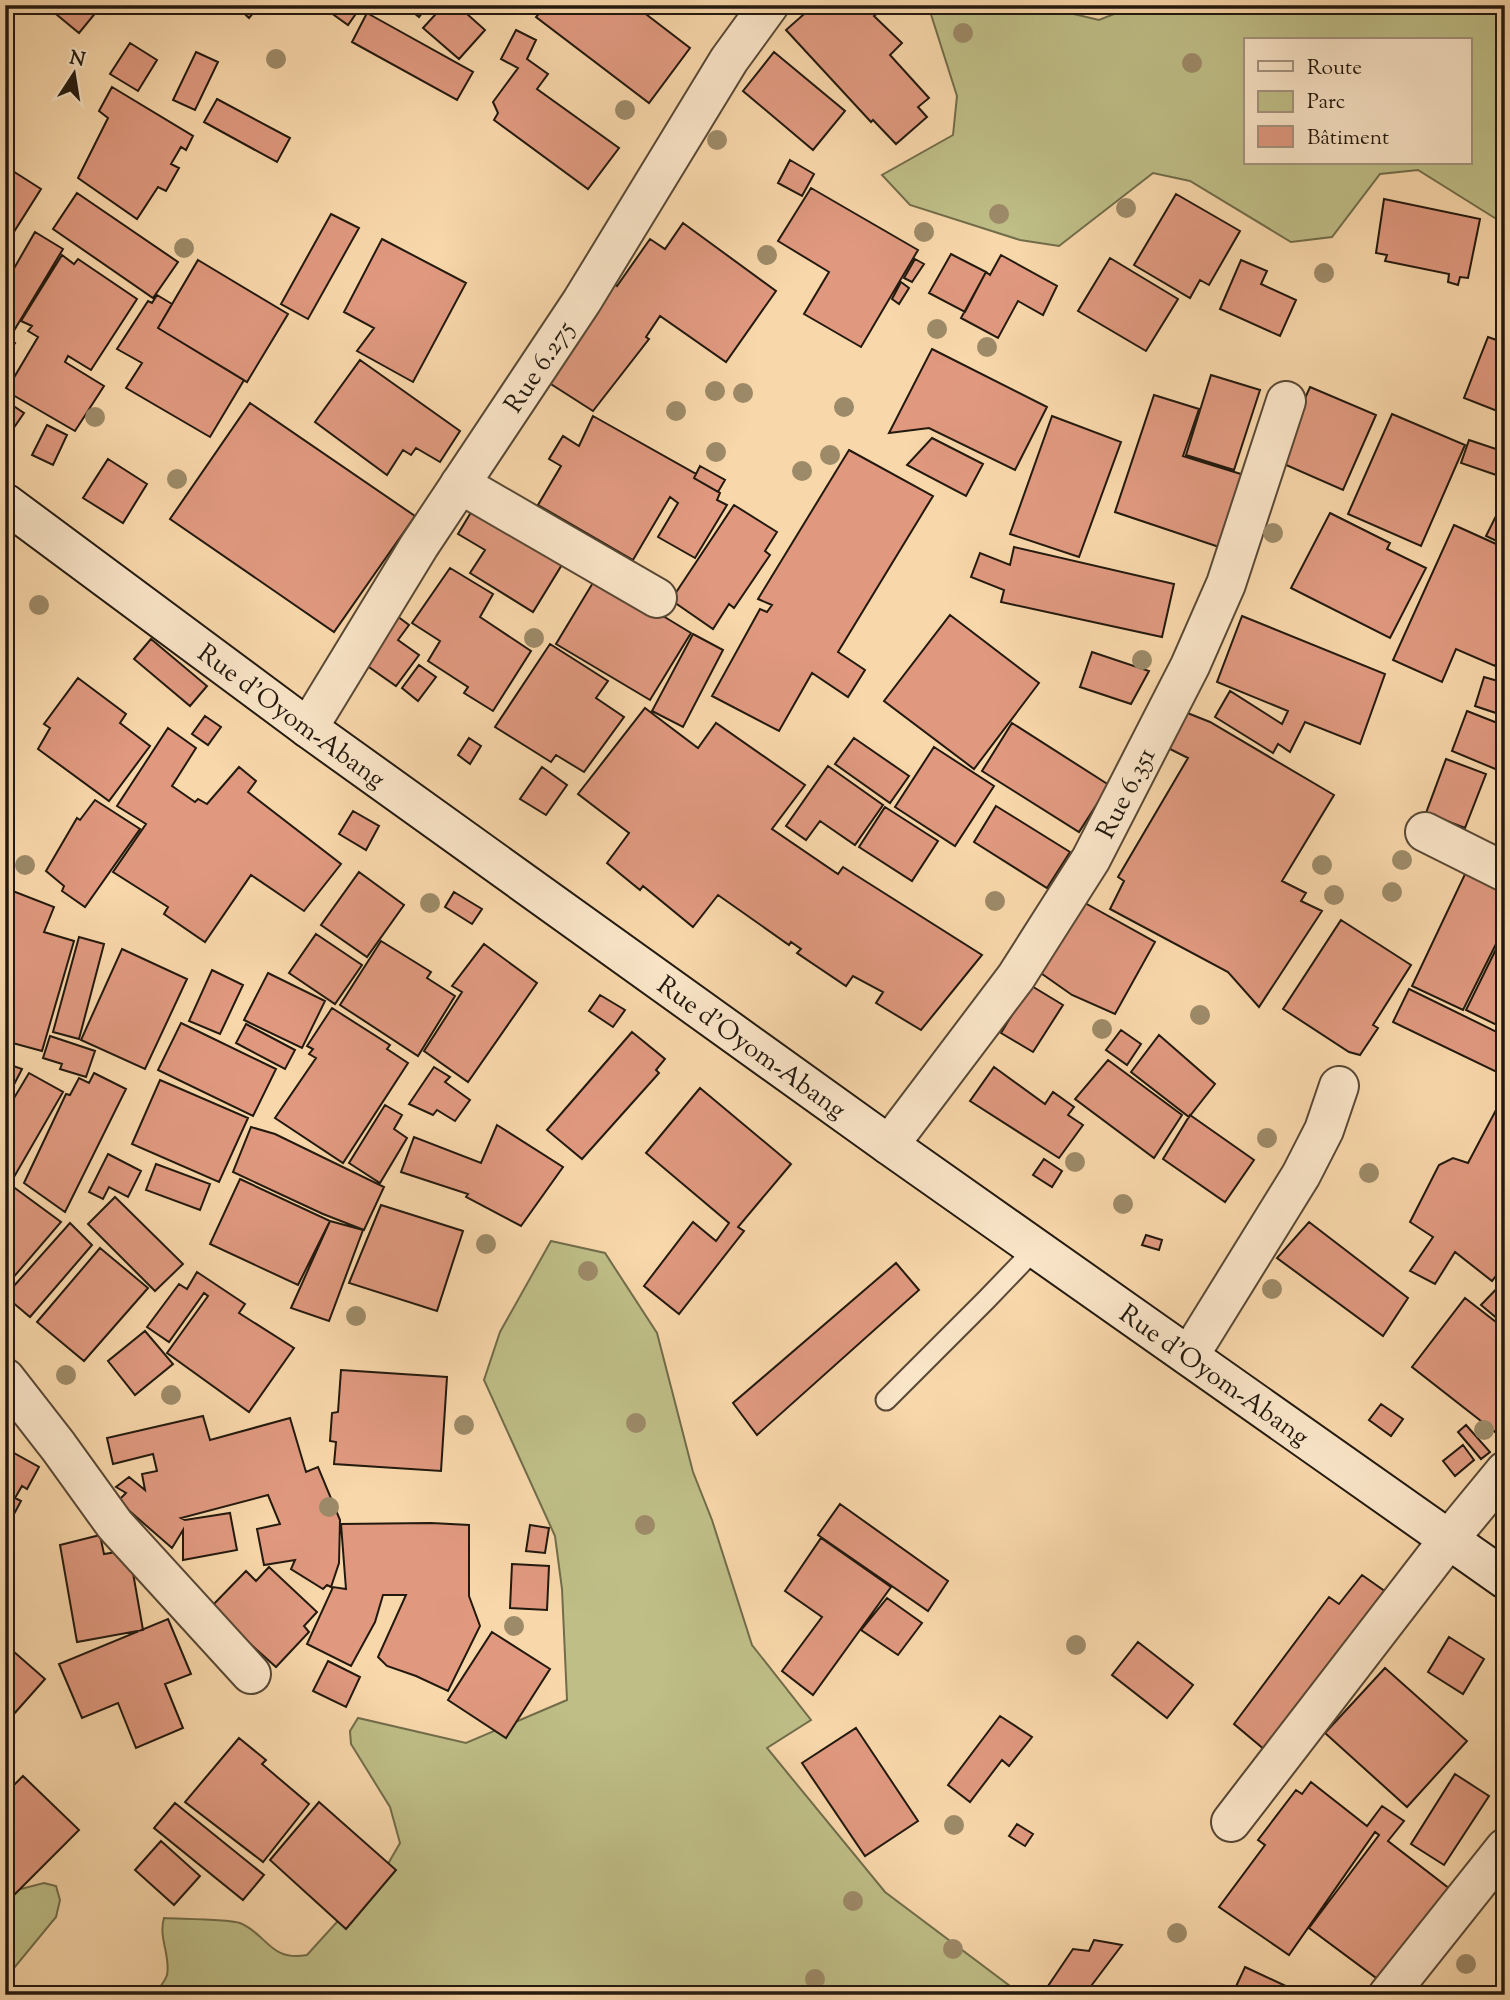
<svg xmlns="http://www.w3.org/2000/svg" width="1510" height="2000" font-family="'Sorts Mill Goudy',serif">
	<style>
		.green { fill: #bfbe87; stroke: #716c4a; stroke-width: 2; fill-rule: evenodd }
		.building { fill: #e0997f; stroke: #23190e; stroke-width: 2 }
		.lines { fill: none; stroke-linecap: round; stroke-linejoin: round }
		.lane-casing { stroke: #584835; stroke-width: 23 }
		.street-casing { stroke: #584835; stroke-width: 42 }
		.secondary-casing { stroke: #23190e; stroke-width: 42 }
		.lane { stroke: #fae5c8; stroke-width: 19 }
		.street { stroke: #fae5c8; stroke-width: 38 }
		.secondary { stroke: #fae5c8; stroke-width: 38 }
		.tree { fill: #9d8a68 }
		.labels { text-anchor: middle; stroke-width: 5; stroke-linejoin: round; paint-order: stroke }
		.street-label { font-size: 26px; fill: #23190e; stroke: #fae5c8 }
	</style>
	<rect width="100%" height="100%" fill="#f8d7aa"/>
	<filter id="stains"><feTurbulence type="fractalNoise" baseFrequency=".00286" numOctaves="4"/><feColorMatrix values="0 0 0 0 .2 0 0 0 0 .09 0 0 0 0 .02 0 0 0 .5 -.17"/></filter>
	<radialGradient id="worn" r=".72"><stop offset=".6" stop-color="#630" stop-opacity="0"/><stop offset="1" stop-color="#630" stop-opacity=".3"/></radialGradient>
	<path class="green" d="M928 5H1048L1061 11 1099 20 1137 5H1300L1313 12 1326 5H1370L1386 14 1398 5H1489L1505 16V257L1498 220 1418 170 1380 174 1332 237 1291 242 1190 181 1153 173 1059 246 1020 240 910 205 882 175 953 135 957 96ZM1246 40H1470V163H1246Z
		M551 1241 605 1253 657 1333 693 1472 712 1520 752 1645 811 1720 767 1748 885 1892 1022 1995H154C158 1989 165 1982 167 1975 171 1956 158 1938 164 1918 179 1919 229 1919 240 1923 267 1934 270 1962 307 1955L385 1869 400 1843 390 1807 351 1744 350 1731 358 1718 466 1743 567 1700 562 1589 555 1536 484 1380 500 1332Z
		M44 1883 56 1886 60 1900 56 1917 5 1979V1893Z"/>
	<path class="building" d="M45 5H102L79 33Z
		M235 5H260L249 18Z
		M320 5H362L348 25Z
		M404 5H428L419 17Z
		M444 5H457L485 30 459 59 423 28Z
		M546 5H634L690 48 649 103 536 17Z
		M793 5H874L879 12 874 16 902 43 890 55 929 98 918 107 927 117 896 144 873 120 871 122 786 30 803 15Z
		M367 13 473 72 457 100 352 42Z
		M516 30 536 40 527 59 548 74 537 89 619 148 588 189 494 120 498 113 493 102 518 68 501 59Z
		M130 43 157 60 138 91 110 74Z
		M196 52 218 62 195 110 173 100Z
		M774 52 845 111 813 150 743 91Z
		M112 87 193 136 186 150 181 147 171 164 179 168 166 191 158 187 137 219 78 178 108 118 99 111Z
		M217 99 290 138 277 162 204 122Z
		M790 160 814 174 802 196 778 183Z
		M5 166 41 189 5 246Z
		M811 188 918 250 861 347 804 314 829 272 778 241Z
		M77 193 178 262 153 298 53 229Z
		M1176 194 1240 231 1209 285 1200 280 1190 298 1134 265Z
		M1384 199 1480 219 1468 278 1460 277 1458 285 1448 282 1449 274 1385 261 1387 255 1376 253Z
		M331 214 359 228 308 319 281 304Z
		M683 223 776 291 726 362 660 316 646 337 649 339 593 411 543 379 610 281 617 286 650 239 665 249Z
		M35 232 63 249 9 339 15 343 5 358V284Z
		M382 239 466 283 413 382 357 351 374 328 344 312Z
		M951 254 986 272 965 312 929 293Z
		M62 255 74 264 78 259 137 299 91 370 68 356 65 362 104 386 75 431 6 391 38 337 28 331 32 326 21 321Z
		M1001 255 1057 286 1043 315 1018 301 998 338 961 318 986 272 990 275Z
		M1110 258 1178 299 1146 351 1078 311Z
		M915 259 924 264 912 282 904 278Z
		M198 260 288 314 247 382 158 328Z
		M1241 260 1267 271 1261 284 1296 300 1280 336 1220 309Z
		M901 282 909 288 899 304 892 299Z
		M157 295 172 304 158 328 244 380 210 437 126 388 142 363 117 349 148 301 152 303Z
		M1488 337 1505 343V414L1464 398Z
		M932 349 1047 407 1015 470 929 428 889 433Z
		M360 360 460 431 440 462 416 448 411 455 403 450 387 475 315 422Z
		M1211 375 1260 390 1234 470 1186 455Z
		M1310 387 1376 415 1343 490 1277 461Z
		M1154 395 1199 409 1183 456 1244 475 1219 547 1115 512Z
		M6 401 24 413 13 429 5 424Z
		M250 403 415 516 334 632 170 519Z
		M1392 414 1465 445 1421 546 1348 514Z
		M593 416 696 474 694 478 720 493 717 500 727 505 695 558 658 537 678 503 670 497 633 560 538 505 561 466 549 459 563 436 579 446Z
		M1052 416 1121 442 1079 557 1010 534Z
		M47 425 67 435 53 465 32 455Z
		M932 438 983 464 966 496 907 465Z
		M1469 440 1505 452V478L1461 463Z
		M849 450 933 496 838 652 865 670 848 697 812 673 779 731 712 696 760 609 767 612 772 605 758 599Z
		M108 459 147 484 123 523 83 498Z
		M700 466 725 480 718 492 694 478Z
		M1505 498V545L1486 536Z
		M734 505 777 532 765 551 770 555 734 608 729 604 713 629 671 600Z
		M473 509 563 563 533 612 470 573 485 550 458 534Z
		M1330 513 1390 543 1387 549 1426 568 1390 638 1291 588Z
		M1454 525 1505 548V645L1495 666 1456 649 1442 682 1393 660Z
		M1014 547 1174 584 1162 637 1001 602 1004 590 971 577 980 553 1010 565Z
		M450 568 493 594 480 617 531 651 493 711 464 693 468 687 428 661 440 641 412 623Z
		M597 576 691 633 650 700 556 644Z
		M393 613 409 625 398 640 419 655 396 686 359 660Z
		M950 615 1039 683 974 769 884 701Z
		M1242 616 1385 674 1360 744 1305 722 1290 752 1278 744 1273 753 1215 717 1230 691 1282 724 1288 711 1217 682Z
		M693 634 723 650 683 727 652 711Z
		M151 639 207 686 190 706 134 659Z
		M550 644 608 681 596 698 624 717 584 772 556 755 551 762 495 727Z
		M1505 650V673L1496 669Z
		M1092 652 1149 671 1131 704 1080 687Z
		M419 665 436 677 418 701 402 688Z
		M1484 677 1505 683V716L1475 706Z
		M78 678 126 714 120 723 150 746 109 801 38 749 50 728 44 724Z
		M645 708 698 748 716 723 805 785 772 829 838 874 843 867 982 955 921 1030 876 1003 883 992 853 976 846 986 797 953 801 949 791 942 789 945 718 895 693 927 643 886 640 890 607 863 629 833 578 794Z
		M1467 711 1505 726V773L1452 751Z
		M1185 712 1210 722 1334 795 1282 881 1306 893 1301 901 1322 911 1259 1007 1228 972 1110 909 1124 881 1118 877 1188 758 1166 747Z
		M205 716 221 727 208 745 192 734Z
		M1012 723 1109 785 1079 832 982 771Z
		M168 728 196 748 172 786 195 802 198 799 207 804 239 767 256 781 248 792 341 864 304 911 251 875 205 942 164 914 168 907 113 872 146 824 117 806Z
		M469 738 481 746 470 764 458 755Z
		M854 738 909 776 890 803 835 764Z
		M934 747 994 786 955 846 895 807Z
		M1446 759 1486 774 1465 828 1426 813Z
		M828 766 883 805 855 845 820 821 806 840 786 826Z
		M542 767 567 785 546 815 520 799Z
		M95 800 140 829 85 907 62 891 64 886 46 871 77 818 80 820Z
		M996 806 1070 852 1047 888 974 842Z
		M885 807 938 841 912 881 859 847Z
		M353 811 379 826 366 850 339 834Z
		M359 872 404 905 367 957 321 925Z
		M1466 872 1505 891V926L1463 1010 1412 986Z
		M5 888 54 907 44 932 74 941 42 1051 5 1041Z
		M454 892 482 909 472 924 445 907Z
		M1076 898 1155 942 1115 1014 1072 995 1035 969Z
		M1341 920 1411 965 1373 1025 1378 1028 1360 1055 1349 1052 1283 1009Z
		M1505 931V1029L1466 1010Z
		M316 934 362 965 335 1004 289 973Z
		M79 937 104 944 79 1039 53 1032Z
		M381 941 431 972 427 978 455 996 418 1056 340 1005Z
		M484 944 537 983 468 1082 424 1051 462 992 452 986Z
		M122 949 187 979 145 1069 81 1040Z
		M212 970 243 985 220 1034 189 1021Z
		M268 973 325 1001 302 1048 244 1020Z
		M1030 985 1063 1005 1033 1052 1001 1033Z
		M1409 989 1505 1036V1076L1393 1022Z
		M600 995 625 1010 613 1027 589 1011Z
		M332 1008 390 1045 387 1049 408 1063 343 1163 275 1118 316 1058 309 1054 313 1049 307 1046Z
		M181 1023 276 1069 253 1116 158 1070Z
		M246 1024 295 1050 285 1069 236 1043Z
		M1121 1030 1141 1044 1127 1065 1106 1050Z
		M632 1032 665 1059 656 1070 659 1073 582 1159 547 1130Z
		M1159 1035 1215 1084 1189 1117 1131 1072Z
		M50 1036 95 1051 86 1077 60 1069 62 1064 43 1058Z
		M1108 1060 1182 1115 1154 1158 1075 1099Z
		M5 1063 22 1069 5 1102Z
		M434 1067 450 1077 445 1082 470 1100 455 1121 437 1110 433 1115 409 1104Z
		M994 1067 1045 1104 1053 1092 1074 1107 1068 1115 1083 1125 1059 1158 970 1101Z
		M29 1073 63 1092 14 1177 5 1172V1113Z
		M94 1073 126 1089 65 1212 24 1183 66 1094 70 1095 79 1078 89 1083Z
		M160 1080 248 1118 219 1182 132 1144Z
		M700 1088 791 1164 738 1227 744 1231 679 1314 644 1286 693 1222 716 1241 729 1223 646 1153Z
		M1505 1093V1264L1492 1281 1455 1252 1435 1284 1410 1271 1433 1237 1410 1222 1439 1165 1453 1158 1468 1163Z
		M385 1105 402 1115 394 1129 407 1138 380 1183 349 1163Z
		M1190 1115 1254 1160 1225 1202 1163 1159Z
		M497 1125 563 1167 521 1226 466 1197 468 1194 401 1172 414 1137 481 1163Z
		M251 1127 275 1134 384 1187 364 1230 323 1214 233 1172Z
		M108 1154 141 1171 128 1197 109 1187 103 1199 89 1192Z
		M1044 1159 1062 1171 1052 1187 1033 1175Z
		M156 1164 210 1184 200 1210 146 1190Z
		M240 1179 330 1221 298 1285 210 1244Z
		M8 1183 61 1222 5 1287V1186Z
		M115 1197 183 1264 155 1291 88 1224Z
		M381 1205 463 1231 437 1311 349 1283Z
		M330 1221 363 1230 329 1321 291 1308Z
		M1309 1222 1408 1298 1383 1336 1277 1258Z
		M70 1223 92 1245 30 1317 5 1296Z
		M1146 1235 1162 1240 1159 1250 1142 1245Z
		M100 1248 148 1288 84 1361 37 1322Z
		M896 1263 919 1290 757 1435 733 1403Z
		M197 1272 245 1304 239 1313 294 1348 249 1412 167 1353 208 1296 204 1293 169 1342 147 1327 179 1284 187 1289Z
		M1505 1280V1325L1481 1305Z
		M1465 1298 1505 1329 1504 1439 1412 1367Z
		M145 1331 173 1364 135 1395 108 1361Z
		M341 1370 447 1377 441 1471 334 1464 336 1442 330 1441 332 1413 338 1412Z
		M1381 1404 1403 1419 1391 1436 1369 1420Z
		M203 1416 210 1440 290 1418 306 1472 318 1467 340 1520 339 1563 331 1587 327 1585 323 1589 291 1569 295 1560 264 1565 257 1529 280 1524 268 1495 181 1518 185 1520 230 1513 237 1550 183 1560V1530L172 1548 118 1501 126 1493 116 1487 129 1477 145 1490 142 1474 157 1471 153 1454 113 1464 107 1438Z
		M1466 1425 1490 1452 1481 1459 1458 1432Z
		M1463 1445 1474 1460 1455 1476 1443 1461Z
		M5 1448 39 1467 27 1489 22 1486 15 1498 21 1501 5 1531Z
		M840 1504 948 1581 928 1611 818 1535Z
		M431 1523 469 1525V1596L480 1626 448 1691 416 1676 387 1666 378 1657 406 1595H383L375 1622 351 1666 307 1644 333 1587 346 1589 341 1524Z
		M530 1525 549 1528 545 1553 526 1551Z
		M100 1535 104 1554 129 1550 143 1630 77 1642 60 1545Z
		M821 1538 891 1587 813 1695 782 1671 822 1617 785 1591Z
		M512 1564 549 1566 547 1610 510 1608Z
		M269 1567 317 1612 304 1626 309 1632 276 1667 210 1608 246 1571 256 1581Z
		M1362 1575 1386 1592 1265 1750 1234 1724 1329 1597 1339 1604Z
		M887 1598 922 1623 898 1655 861 1630Z
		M168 1619 191 1674 165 1684 183 1728 136 1748 118 1703 82 1718 59 1664Z
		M492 1632 550 1669 506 1738 448 1700Z
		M1449 1637 1484 1659 1463 1694 1428 1672Z
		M1138 1642 1193 1685 1167 1718 1112 1675Z
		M5 1644 45 1679 5 1724Z
		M328 1661 360 1677 346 1707 313 1691Z
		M1385 1668 1467 1741 1407 1807 1325 1733Z
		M1000 1716 1032 1737 1009 1766 1002 1760 970 1802 948 1785Z
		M856 1728 918 1821 865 1856 802 1763Z
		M239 1738 266 1760 262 1764 309 1804 263 1862 185 1802Z
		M1455 1774 1489 1796 1444 1865 1411 1844Z
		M23 1776 79 1830 12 1897 5 1890V1794Z
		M1311 1782 1367 1826 1382 1806 1404 1821 1388 1841 1459 1896 1387 1986 1309 1928 1379 1835 1375 1832 1289 1955 1219 1907 1265 1845 1258 1840 1296 1790 1302 1794Z
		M319 1802 396 1870 346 1929 270 1860Z
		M175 1803 264 1875 243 1900 154 1828Z
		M1017 1824 1033 1834 1025 1846 1009 1836Z
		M161 1841 200 1876 174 1905 135 1870Z
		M1094 1940 1122 1945 1085 1994 1046 1989 1073 1949 1089 1951Z
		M1245 1967 1305 1995H1232Z"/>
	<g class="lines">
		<defs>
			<path id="lane" d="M886 1400 986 1300 1036 1248"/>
			<g id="street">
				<path d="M460 484 657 598"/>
				<path id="s1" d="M308 728 419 546 582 301 729 60 769 5"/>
				<path d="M1425 832 1505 872"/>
				<path id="s2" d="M889 1145 1016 977 1091 859 1190 666 1226 584 1286 401"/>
				<path d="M1189 1356 1301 1175 1324 1130 1339 1086"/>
				<path d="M5 1378 58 1446 115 1525 251 1674"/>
				<path d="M1231 1822 1449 1539 1505 1471"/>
				<path d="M1388 1995 1505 1848"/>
			</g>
			<g id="secondary">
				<path id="s3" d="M5 503 308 728 889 1145 1505 1579"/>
			</g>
		</defs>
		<use href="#lane" class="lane-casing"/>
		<use href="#street" class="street-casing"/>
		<use href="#secondary" class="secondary-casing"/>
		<use href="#lane" class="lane"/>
		<use href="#street" class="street"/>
		<use href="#secondary" class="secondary"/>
	</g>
	<g class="tree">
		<circle cx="963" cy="33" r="10"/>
		<circle cx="276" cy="59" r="10"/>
		<circle cx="1192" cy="63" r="10"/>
		<circle cx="625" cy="110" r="10"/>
		<circle cx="717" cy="140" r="10"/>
		<circle cx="1126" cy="208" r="10"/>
		<circle cx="999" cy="214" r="10"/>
		<circle cx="924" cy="232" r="10"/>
		<circle cx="184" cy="248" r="10"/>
		<circle cx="767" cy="255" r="10"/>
		<circle cx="1324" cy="273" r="10"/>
		<circle cx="937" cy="329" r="10"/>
		<circle cx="987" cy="347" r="10"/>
		<circle cx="715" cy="391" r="10"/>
		<circle cx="743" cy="393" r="10"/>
		<circle cx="844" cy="407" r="10"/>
		<circle cx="676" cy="411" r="10"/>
		<circle cx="95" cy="417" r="10"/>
		<circle cx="716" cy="452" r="10"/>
		<circle cx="830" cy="455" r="10"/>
		<circle cx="802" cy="471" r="10"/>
		<circle cx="177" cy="479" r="10"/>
		<circle cx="1273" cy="533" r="10"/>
		<circle cx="39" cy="605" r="10"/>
		<circle cx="534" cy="638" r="10"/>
		<circle cx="1142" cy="660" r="10"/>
		<circle cx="1402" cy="860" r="10"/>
		<circle cx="25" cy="865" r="10"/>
		<circle cx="1322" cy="865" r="10"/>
		<circle cx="1392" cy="892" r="10"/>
		<circle cx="1334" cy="895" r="10"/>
		<circle cx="995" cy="901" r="10"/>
		<circle cx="430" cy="903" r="10"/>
		<circle cx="1200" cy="1015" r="10"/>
		<circle cx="1102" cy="1029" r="10"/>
		<circle cx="1267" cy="1138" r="10"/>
		<circle cx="1075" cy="1162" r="10"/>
		<circle cx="1369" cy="1173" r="10"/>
		<circle cx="1123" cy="1204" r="10"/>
		<circle cx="486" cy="1244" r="10"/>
		<circle cx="588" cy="1271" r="10"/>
		<circle cx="1272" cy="1289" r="10"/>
		<circle cx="356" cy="1316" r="10"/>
		<circle cx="66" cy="1375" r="10"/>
		<circle cx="171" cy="1395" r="10"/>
		<circle cx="636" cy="1423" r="10"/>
		<circle cx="464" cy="1425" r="10"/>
		<circle cx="1484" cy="1430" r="10"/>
		<circle cx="329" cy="1507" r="10"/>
		<circle cx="645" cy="1525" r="10"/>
		<circle cx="514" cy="1626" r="10"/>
		<circle cx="1076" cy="1645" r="10"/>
		<circle cx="954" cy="1825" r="10"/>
		<circle cx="853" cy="1901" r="10"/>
		<circle cx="1177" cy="1933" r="10"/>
		<circle cx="953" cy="1949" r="10"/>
		<circle cx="1466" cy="1964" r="10"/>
		<circle cx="815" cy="1979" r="10"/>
	</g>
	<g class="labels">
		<g class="street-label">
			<text dy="9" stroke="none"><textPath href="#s1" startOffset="429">Rue 6.275</textPath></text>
			<text dy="9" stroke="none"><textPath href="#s3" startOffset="357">Rue d'Oyom-Abang</textPath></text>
			<text dy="9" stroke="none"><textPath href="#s2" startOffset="425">Rue 6.351</textPath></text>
			<text dy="9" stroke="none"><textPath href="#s3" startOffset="924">Rue d'Oyom-Abang</textPath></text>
			<text dy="9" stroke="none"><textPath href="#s3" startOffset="1491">Rue d'Oyom-Abang</textPath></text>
		</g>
	</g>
	<rect width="1510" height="2000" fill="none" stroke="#f8d7aa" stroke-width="28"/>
	<rect x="7" y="7" width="1496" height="1986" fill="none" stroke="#23190e" stroke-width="3.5"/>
	<rect x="14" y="14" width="1482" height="1972" fill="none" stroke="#23190e" stroke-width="2"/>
	<rect x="1244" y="38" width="228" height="126" fill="#fae5c8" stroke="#a4937e" stroke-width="2"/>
	<rect x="1258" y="61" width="35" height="10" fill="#fae5c8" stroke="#a4937e" stroke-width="2"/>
	<text x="1307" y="74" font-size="21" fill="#23190e">Route</text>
	<rect x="1258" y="91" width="35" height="21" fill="#bfbe87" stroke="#a4937e" stroke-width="2"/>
	<text x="1307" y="108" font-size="21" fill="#23190e">Parc</text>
	<rect x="1258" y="126" width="35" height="21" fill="#e0997f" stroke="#a4937e" stroke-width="2"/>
	<text x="1307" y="144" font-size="21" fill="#23190e">Bâtiment</text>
	<g transform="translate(74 74) rotate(12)" stroke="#fae5c8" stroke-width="5" paint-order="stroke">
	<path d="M0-5L12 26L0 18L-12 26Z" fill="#23190e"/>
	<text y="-10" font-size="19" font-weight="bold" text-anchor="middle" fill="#23190e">N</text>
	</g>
	<rect width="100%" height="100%" filter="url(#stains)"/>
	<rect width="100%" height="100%" fill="url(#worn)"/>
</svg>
